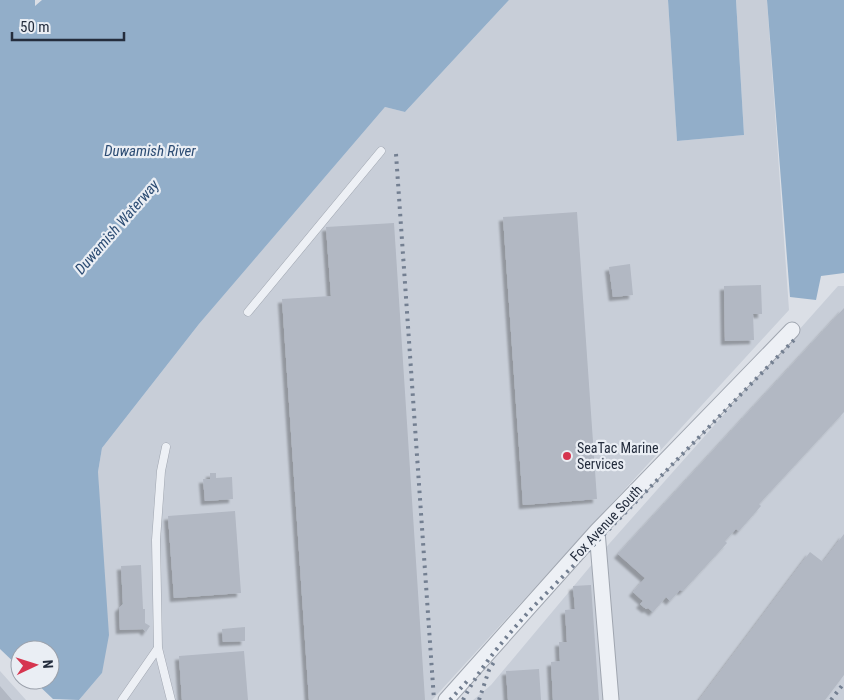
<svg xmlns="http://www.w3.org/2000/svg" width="844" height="700" font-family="'Roboto Condensed',sans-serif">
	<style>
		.built { fill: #c8ced8 }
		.water { fill: #92aec9 }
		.building { fill: #b2b8c3; filter: url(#shadow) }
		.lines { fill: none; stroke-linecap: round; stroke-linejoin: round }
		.lane-casing { stroke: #a0a6b0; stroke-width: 9 }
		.street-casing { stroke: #a0a6b0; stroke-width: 17 }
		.lane { stroke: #edf0f5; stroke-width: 8 }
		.street { stroke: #edf0f5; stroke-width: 15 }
		.rail { stroke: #737f91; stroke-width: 4; stroke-dasharray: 2.5 5; stroke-linecap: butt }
		.poi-dot { fill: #d6354f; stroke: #eaeef4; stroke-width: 2 }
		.labels { text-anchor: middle; stroke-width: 4.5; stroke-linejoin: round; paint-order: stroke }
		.poi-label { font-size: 14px; fill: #242d3d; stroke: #eaeef4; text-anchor: start }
		.street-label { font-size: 14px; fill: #242d3d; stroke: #eaeef4 }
		.water-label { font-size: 15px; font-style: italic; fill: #2c4c73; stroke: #eaeef4 }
	</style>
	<defs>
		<filter id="shadow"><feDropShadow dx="-4" dy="4" stdDeviation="1" flood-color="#0004"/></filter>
	</defs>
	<rect width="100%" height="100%" fill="#dbdfe6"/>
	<path class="built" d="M509 0H668L677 141 744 135 736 0H767L789 310 432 700H79L102 673 98 472 102 448 199 324 385 107 405 112Z
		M838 286H844V700H473L491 685 609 544Z
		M0 671 26 700H0Z"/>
	<path class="water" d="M0 0H35V6L42 0H509L405 112 385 107 199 324 102 448 98 472 109 635 102 673 79 700 53 699 33 680H50V650H20V668L0 649Z
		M668 0H736L744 135 677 141Z
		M767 0H844V273L821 276 816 300 790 297Z"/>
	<path class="building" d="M577 212 597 499 523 505 503 217Z
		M394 223 425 700H309L282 299 331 296 326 227Z
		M630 264 633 295 613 297 609 267Z
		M761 285 762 314H753L754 340 725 341 724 286Z
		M844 308V412L759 504 761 506 739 531 736 529 725 541 727 543 683 591 680 590 670 601 666 597 653 612 648 608 646 609 640 604 643 601 633 592 645 578 618 554Z
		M210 473H216V478L232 477 233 499 205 501 203 479H210Z
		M235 511 241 593 174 598 168 516Z
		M844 534V675L825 700H699L810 552 823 562Z
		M141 565 143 609H145V623L150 626 146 632 143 629 120 630 119 608 123 604 121 566Z
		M591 585 599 700H553L551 662 560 661 559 642H567L565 610 575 609 573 586Z
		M245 627V641L223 642 222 629Z
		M244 651 248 700H182L179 656Z
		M539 669 541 700H508L506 671Z
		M0 686 12 700H0Z"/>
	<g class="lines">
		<defs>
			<path id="lane" d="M248 312 381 151
				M158 648 171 700
				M122 700 158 648 156 540 161 471 166 447"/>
			<path id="street" d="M597 531 611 700
				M446 700 597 531 792 330"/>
		</defs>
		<use href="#lane" class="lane-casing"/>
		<use href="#street" class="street-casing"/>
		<use href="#lane" class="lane"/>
		<use href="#street" class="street"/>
		<path class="rail" d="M396 154 434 700
			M450 700 470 678
			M463 700C481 665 507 636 533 607L794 340
			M479 700 489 670 496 659
			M831 700 844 683"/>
	</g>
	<circle class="poi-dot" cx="567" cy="456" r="5"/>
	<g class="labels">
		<g class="poi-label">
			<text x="577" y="453">SeaTac Marine<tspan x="577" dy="16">Services</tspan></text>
		</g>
		<g class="street-label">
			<text transform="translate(606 523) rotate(-47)" y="5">Fox Avenue South</text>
		</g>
		<g class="water-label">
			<text x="150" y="156">Duwamish River</text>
			<text transform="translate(117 227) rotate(-49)" y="5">Duwamish Waterway</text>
		</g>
	</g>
	<g transform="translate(35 665) rotate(86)"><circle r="24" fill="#eaeef4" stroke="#9ba1ab"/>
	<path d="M0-4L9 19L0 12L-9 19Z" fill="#d6354f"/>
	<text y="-8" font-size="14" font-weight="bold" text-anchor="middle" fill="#242d3d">N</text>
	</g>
	<path d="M12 32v8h112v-8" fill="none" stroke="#242d3d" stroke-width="2.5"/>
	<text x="20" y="32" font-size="15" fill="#242d3d" stroke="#eaeef4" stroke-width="4" paint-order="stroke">50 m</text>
</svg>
